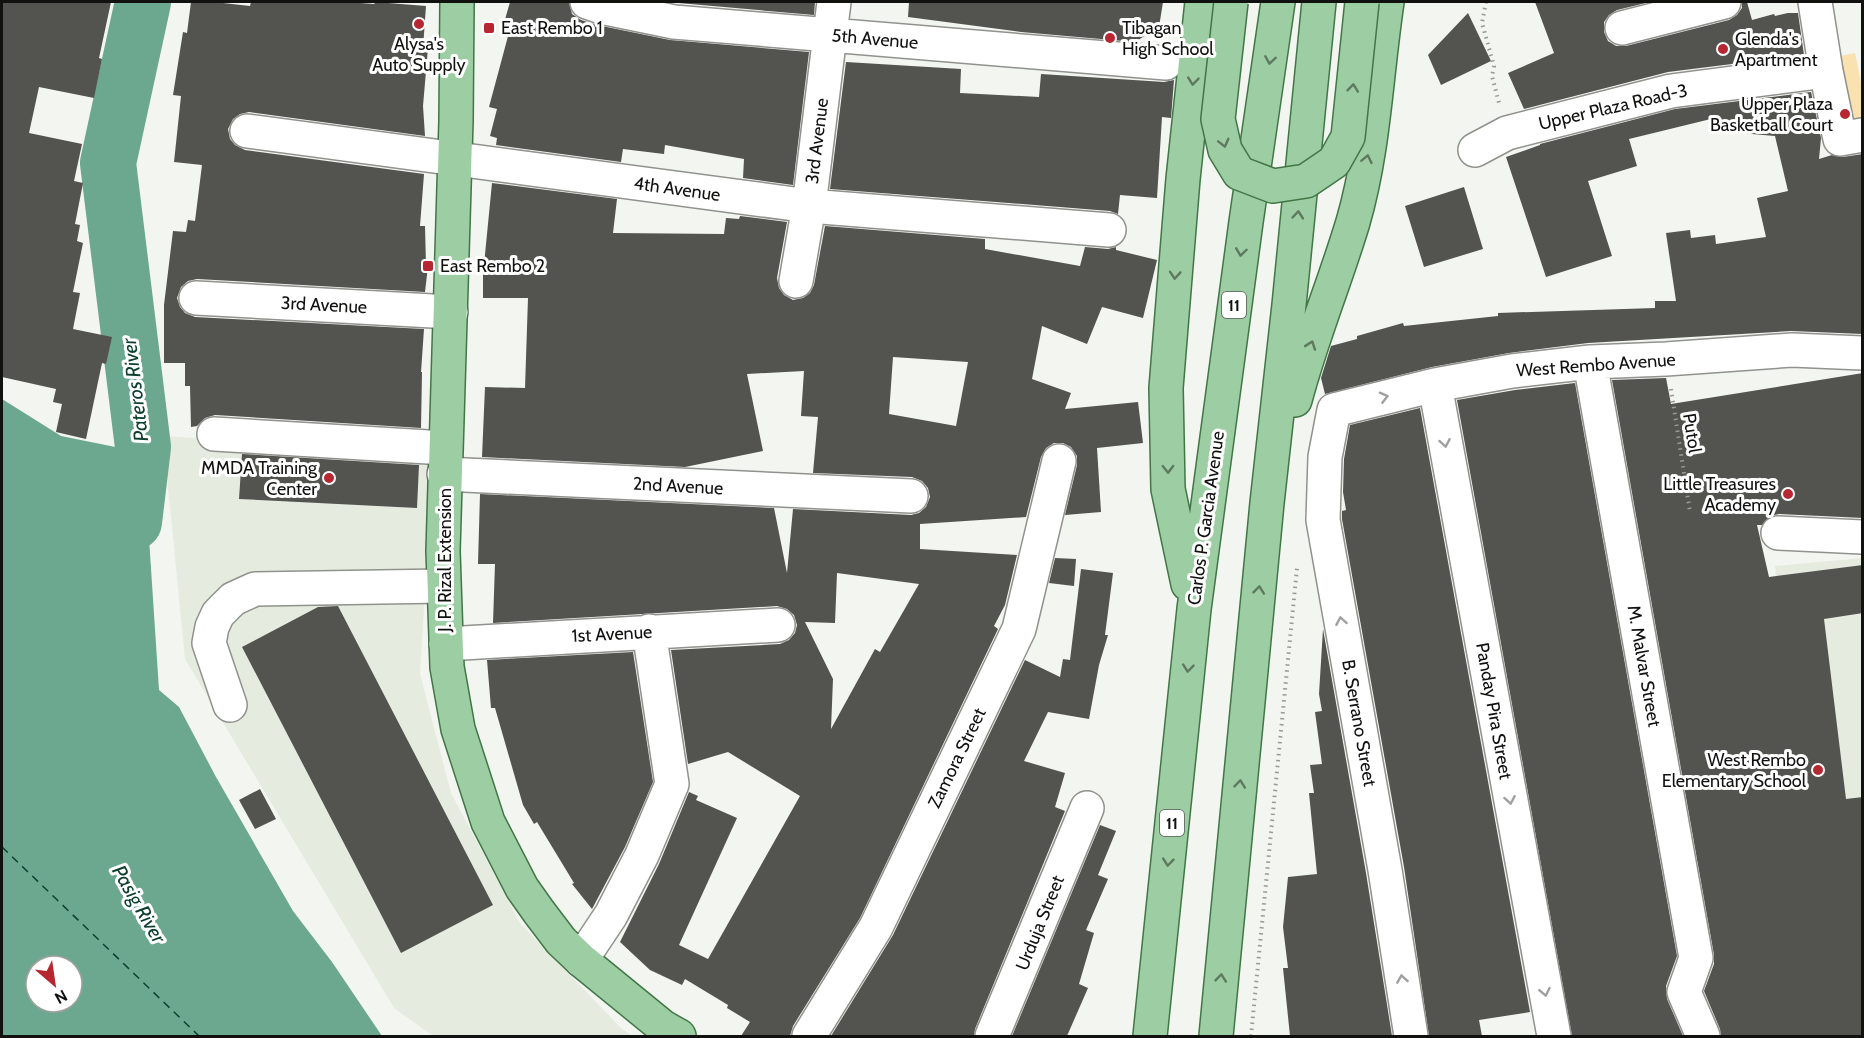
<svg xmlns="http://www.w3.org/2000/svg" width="1864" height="1038" font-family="Cabin,sans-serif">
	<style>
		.built { fill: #e6ebdf }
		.green { fill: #f9e1b0 }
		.water { fill: #6ca78f; fill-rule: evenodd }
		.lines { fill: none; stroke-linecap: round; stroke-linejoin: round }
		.river { stroke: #6ca78f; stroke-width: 56 }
		.ferry { stroke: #0d402f; stroke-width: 1.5; stroke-dasharray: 8 6; stroke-linecap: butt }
		.building { fill: #53534f; fill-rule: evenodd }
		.minor-casing { stroke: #90928e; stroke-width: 36 }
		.major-casing { stroke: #417647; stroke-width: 36 }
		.path { stroke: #989a96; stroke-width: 4; stroke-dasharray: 1.5 4.5; stroke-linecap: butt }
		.minor { stroke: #fff; stroke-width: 33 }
		.major { stroke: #9dcda2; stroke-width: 33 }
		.major-bridge-casing { stroke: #417647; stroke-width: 36; stroke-linecap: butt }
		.major-bridge { stroke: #9dcda2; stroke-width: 33 }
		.oneway { stroke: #5e7960 }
		.oneway2 { stroke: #a0a09f }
		.poi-dot { fill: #b72732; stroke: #fff; stroke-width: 2 }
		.labels { text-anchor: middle; stroke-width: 6; stroke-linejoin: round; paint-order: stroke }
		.shield { fill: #fff; stroke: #585958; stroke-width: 1.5 }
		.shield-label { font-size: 16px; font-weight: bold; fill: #111210 }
		.poi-label { font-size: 18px; fill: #111210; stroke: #fff; text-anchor: start }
		.street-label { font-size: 18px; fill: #111210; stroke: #fff }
		.water-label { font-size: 20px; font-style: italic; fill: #0d402f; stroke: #fff }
	</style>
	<rect width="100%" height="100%" fill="#f3f5f0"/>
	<path class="built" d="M163 436 433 453 420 674 451 793 520 923 622 1029 633 1036H433L394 1008 185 659Z
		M1862 558V858L1786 675 1775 566Z"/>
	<path class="green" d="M1855 53 1862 88V140L1817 61Z"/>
	<path class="water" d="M2 399 61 436 135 451 143 447 159 690 179 707 216 777 293 911 332 962 382 1036H2ZM36 966H72V1002H36Z"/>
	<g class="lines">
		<path class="river" d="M134 522 143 447 108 163 143 2"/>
		<path class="ferry" d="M2 847 199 1036"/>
	</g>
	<path class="building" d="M2 2H111L99 58 102 59 94 98 39 87 29 133 82 144 74 181 83 183 75 224 80 225 77 241 83 243 73 292 80 293 73 329 112 337 106 364 102 363 86 439 56 432 62 404 53 402 56 389 2 377Z
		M191 2H214L250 6 251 2H347L374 4 376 2 426 6 423 48H428L423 106 425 136 249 112 240 114 233 119 228 129 230 139 235 145 245 150 424 174 420 226H425L426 266H428L425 292 197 279 188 281 181 287 177 298 180 307 185 313 195 317 424 329 421 372H422L421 428 215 415 205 418 197 426 191 427 190 386H185V363H164V305L173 231 186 232 188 220 195 221 202 165 174 162 181 96 173 95 183 32 187 33Z
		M510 2H569L572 14 581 20 597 25 670 40 809 52 793 185 743 178 744 159 665 145 664 154 623 149 621 162 496 145 497 138 490 136 497 109 489 107 511 25 504 23Z
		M667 2H815L814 15Z
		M909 2H1163L1159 27 1135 42 1021 32 908 17Z
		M1535 2H1650L1617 10 1609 15 1604 22V32L1608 41 1616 46H1626L1729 20 1737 15 1742 8V2H1747L1752 20 1774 14 1775 16 1788 13H1798L1804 55 1668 72 1524 109 1508 73 1554 53Z
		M1468 13 1491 61 1441 85 1428 55Z
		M846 62 961 69 960 93 1039 97 1041 74 1164 82 1174 80 1171 118 1162 117 1157 198 1120 195 1118 214 1110 211 830 189Z
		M1811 92 1821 138 1819 159 1832 155 1843 157 1863 154V334L1791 331 1588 343 1509 353 1432 367 1325 394 1321 378 1331 346 1357 339V336L1403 323 1404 326 1498 316V313L1655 308V301H1676L1666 233 1690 230 1691 238 1715 235 1716 244 1766 237 1757 198 1788 191 1775 136 1718 131 1719 117 1629 139 1637 166 1588 181 1612 256 1546 277 1506 157 1540 145V144L1675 109Z
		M492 183 617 199 613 233 724 234 726 218 739 219 740 216 787 222 777 278 779 288 784 295 793 300 803 298 810 293 814 285 825 226 985 239V249L1080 266 1085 247 1108 249 1116 247V250L1157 260 1143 318 1102 307 1087 344 1042 326 1040 337 1032 379 1071 393 1065 409 1138 402 1143 443 1097 448 1101 512 1065 515 1077 465V456L1071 447 1063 443H1054L1046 448 1041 457 1026 517 920 524V549L1017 555 1005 605 994 626 998 629 860 918 793 1026 790 1036H741L750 1022 727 1008 728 1005 685 979 682 985 650 970 620 942 659 864 689 792 698 796 696 800 737 818 679 945 708 959 800 796 728 752 688 764 671 650 780 644 789 640 795 633 797 625 794 615 787 609 777 606 493 623 495 564H478L480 494 774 508 787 573 793 509 911 515 919 513 926 507 930 497 928 488 922 481 912 477 813 473 818 417 801 416 804 371 747 374 763 451 685 467 482 457 485 387 525 388 528 298H483V275ZM893 357 968 362 956 426 889 414ZM837 573 919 584 880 652 875 649 831 729 833 679 805 622 835 623Z
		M1464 187 1483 249 1424 267 1405 206Z
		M1863 373V518L1779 514 1770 516 1762 525H1757L1769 577 1863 565V613L1824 619 1846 799 1863 797V1036H1721L1720 1029 1704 991 1714 964V955L1612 380 1666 378 1671 404Z
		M1575 383 1677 956 1666 986 1667 999 1683 1036H1572L1457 400 1515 390Z
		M1420 408 1530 1012 1479 1020 1482 1036H1429L1404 867 1342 519V511L1346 510 1343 492 1344 459 1350 425Z
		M242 454 419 465 417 508 239 499Z
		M1055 558 1076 559 1074 586 1049 583Z
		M1081 569 1113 573 1105 635H1108L1099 665 1089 719 1048 712 1024 761 1065 773 1055 807 1065 811 975 1029 974 1036H831L893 935 1025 660 1060 677 1063 659 1070 660Z
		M338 606 493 905 401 953 242 647 318 607Z
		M1323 629 1366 873 1392 1036H1290L1283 968H1288L1283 927 1288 877 1317 874 1309 793H1314L1310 765 1322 764 1315 712 1322 711 1319 694Z
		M633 652 653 782 625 847 592 909 572 884 574 883 537 822 534 824 523 805 495 708H491L487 660Z
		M260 789 276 819 255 829 239 800Z
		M1100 825 1116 831 1098 875 1108 879 1086 930 1094 933 1079 984 1088 988 1067 1036H1012Z"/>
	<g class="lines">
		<defs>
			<path id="minor" d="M587 2 601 7 674 22 1166 63
				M1815 2 1826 71 1840 139 1862 135
				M1622 28 1724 2
				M247 131 809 206 1109 230
				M1475 150 1507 133 1671 91 1826 71
				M796 281 809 206 834 2
				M196 298 451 312
				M1590 362 1696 958 1684 992 1703 1036
				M1435 385 1554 1036
				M214 434 445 448
				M444 474 911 496
				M1778 533 1862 537
				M446 644 778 625
				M230 705 209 643 212 627 218 614 233 599 255 589 443 586
				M581 960 611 915 642 855 672 784 649 631
				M809 1036 876 927 1019 629 1059 461
				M992 1036 1087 808
				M1411 1036 1385 870 1323 520 1325 457 1334 410 1435 385 1512 371 1590 362 1666 359 1792 350 1862 353"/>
			<path id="major" d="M457 2 456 121 443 551 447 667 458 729 488 822 522 888 539 912 561 941 581 960 663 1027 679 1036
				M1295 400C1311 339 1335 282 1353 222 1374 150 1376 75 1387 2
				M1188 584 1168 489 1166 388 1183 179 1202 2
				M1150 1036 1194 609 1246 222 1278 2
				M1216 1036 1267 503 1289 305 1319 2"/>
		</defs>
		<use href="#minor" class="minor-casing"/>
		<use href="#major" class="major-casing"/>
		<path class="path" d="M1486 2 1482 23 1494 66 1492 76 1499 103
			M1671 389 1690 512
			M1251 1036 1297 568"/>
		<use href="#minor" class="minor"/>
		<use href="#major" class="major"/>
		<defs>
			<path id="major-bridge" d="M1231 2 1218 119 1225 150 1239 173 1273 186 1306 181 1334 162 1348 137 1362 2"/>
		</defs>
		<use href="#major-bridge" class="major-bridge-casing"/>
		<use href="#major-bridge" class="major-bridge"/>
	</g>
	<defs><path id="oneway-chevron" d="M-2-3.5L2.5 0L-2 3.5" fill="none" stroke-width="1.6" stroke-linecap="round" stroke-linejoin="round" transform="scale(1.5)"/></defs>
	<g class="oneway">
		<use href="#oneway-chevron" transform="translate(1270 60) rotate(99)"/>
		<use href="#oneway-chevron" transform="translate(1193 81) rotate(96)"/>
		<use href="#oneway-chevron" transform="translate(1353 88) rotate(-84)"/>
		<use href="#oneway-chevron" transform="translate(1224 143) rotate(76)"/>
		<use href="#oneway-chevron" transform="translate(1367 159) rotate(-78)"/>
		<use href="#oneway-chevron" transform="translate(1298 215) rotate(-85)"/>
		<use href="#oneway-chevron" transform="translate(1241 252) rotate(98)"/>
		<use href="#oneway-chevron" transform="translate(1175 275) rotate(94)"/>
		<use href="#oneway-chevron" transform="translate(1311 345) rotate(-71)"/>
		<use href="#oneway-chevron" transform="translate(1168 469) rotate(89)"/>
		<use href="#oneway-chevron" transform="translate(1259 590) rotate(-84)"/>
		<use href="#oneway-chevron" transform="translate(1188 668) rotate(96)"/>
		<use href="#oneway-chevron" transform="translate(1240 784) rotate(-84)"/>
		<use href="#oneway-chevron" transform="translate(1168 862) rotate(96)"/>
		<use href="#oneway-chevron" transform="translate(1221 978) rotate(-84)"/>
	</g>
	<g class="oneway2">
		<use href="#oneway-chevron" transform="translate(1384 397) rotate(-14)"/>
		<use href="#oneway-chevron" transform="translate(1445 443) rotate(80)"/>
		<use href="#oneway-chevron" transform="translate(1341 621) rotate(-100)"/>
		<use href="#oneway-chevron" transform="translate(1510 800) rotate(80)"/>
		<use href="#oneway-chevron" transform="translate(1402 979) rotate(-99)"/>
		<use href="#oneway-chevron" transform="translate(1545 992) rotate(79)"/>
	</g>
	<g class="poi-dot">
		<circle cx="419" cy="24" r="6"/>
		<rect x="483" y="22" width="12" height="12" rx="3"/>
		<circle cx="1110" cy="38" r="6"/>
		<circle cx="1723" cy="49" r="6"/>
		<circle cx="1845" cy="114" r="6"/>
		<rect x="422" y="260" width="12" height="12" rx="3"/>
		<circle cx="329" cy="478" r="6"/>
		<circle cx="1788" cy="494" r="6"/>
		<circle cx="1818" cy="770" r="6"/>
	</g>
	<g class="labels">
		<g class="shield">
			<rect x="1222" y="292" width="24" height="26" rx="4.5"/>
			<rect x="1160" y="810" width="24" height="26" rx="4.5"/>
		</g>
		<g class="shield-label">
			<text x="1234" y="311">11</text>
			<text x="1172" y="829">11</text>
		</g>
		<g class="poi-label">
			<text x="501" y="34">East Rembo 1</text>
			<text x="1122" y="34">Tibagan<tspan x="1122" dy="21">High School</tspan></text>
			<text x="1735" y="45">Glenda's<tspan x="1735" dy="21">Apartment</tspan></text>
			<text x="419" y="50" text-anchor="middle">Alysa's<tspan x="419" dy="21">Auto Supply</tspan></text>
			<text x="1833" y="110" text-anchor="end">Upper Plaza<tspan x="1833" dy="21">Basketball Court</tspan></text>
			<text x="440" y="272">East Rembo 2</text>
			<text x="317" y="474" text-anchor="end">MMDA Training<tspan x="317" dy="21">Center</tspan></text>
			<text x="1776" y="490" text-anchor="end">Little Treasures<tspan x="1776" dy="21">Academy</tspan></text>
			<text x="1806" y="766" text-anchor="end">West Rembo<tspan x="1806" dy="21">Elementary School</tspan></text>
		</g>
		<g class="street-label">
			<text transform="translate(875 39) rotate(5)" y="6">5th Avenue</text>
			<text transform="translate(1613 107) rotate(-13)" y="6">Upper Plaza Road-3</text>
			<text transform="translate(817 141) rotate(-83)" y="6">3rd Avenue</text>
			<text transform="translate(677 189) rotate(8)" y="6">4th Avenue</text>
			<text transform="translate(324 305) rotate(3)" y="6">3rd Avenue</text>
			<text transform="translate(1596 365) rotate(-4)" y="6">West Rembo Avenue</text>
			<text transform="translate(1692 433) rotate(81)" y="6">Putol</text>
			<text transform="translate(678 486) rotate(3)" y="6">2nd Avenue</text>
			<text transform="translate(1206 518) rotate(-82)" y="6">Carlos P. Garcia Avenue</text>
			<text transform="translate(445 560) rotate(-90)" y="6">J. P. Rizal Extension</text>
			<text transform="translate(612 634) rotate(-3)" y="6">1st Avenue</text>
			<text transform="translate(1644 666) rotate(80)" y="6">M. Malvar Street</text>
			<text transform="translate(1494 711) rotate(80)" y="6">Panday Pira Street</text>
			<text transform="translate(1359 723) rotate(80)" y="6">B. Serrano Street</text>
			<text transform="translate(957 758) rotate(-64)" y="6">Zamora Street</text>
			<text transform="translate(1040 923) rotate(-68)" y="6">Urduja Street</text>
		</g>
		<g class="water-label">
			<text transform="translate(135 390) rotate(-97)" y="7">Pateros River</text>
			<text transform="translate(139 904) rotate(60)" y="7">Pasig River</text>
		</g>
	</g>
	<rect width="1864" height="1038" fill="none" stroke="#111210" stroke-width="6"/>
	<g transform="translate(54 984) rotate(151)"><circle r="28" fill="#ffffff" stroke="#a0a09f" stroke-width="1.5"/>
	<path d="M0-4.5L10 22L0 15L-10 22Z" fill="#b72732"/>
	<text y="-9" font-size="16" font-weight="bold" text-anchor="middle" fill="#111210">N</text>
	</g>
</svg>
